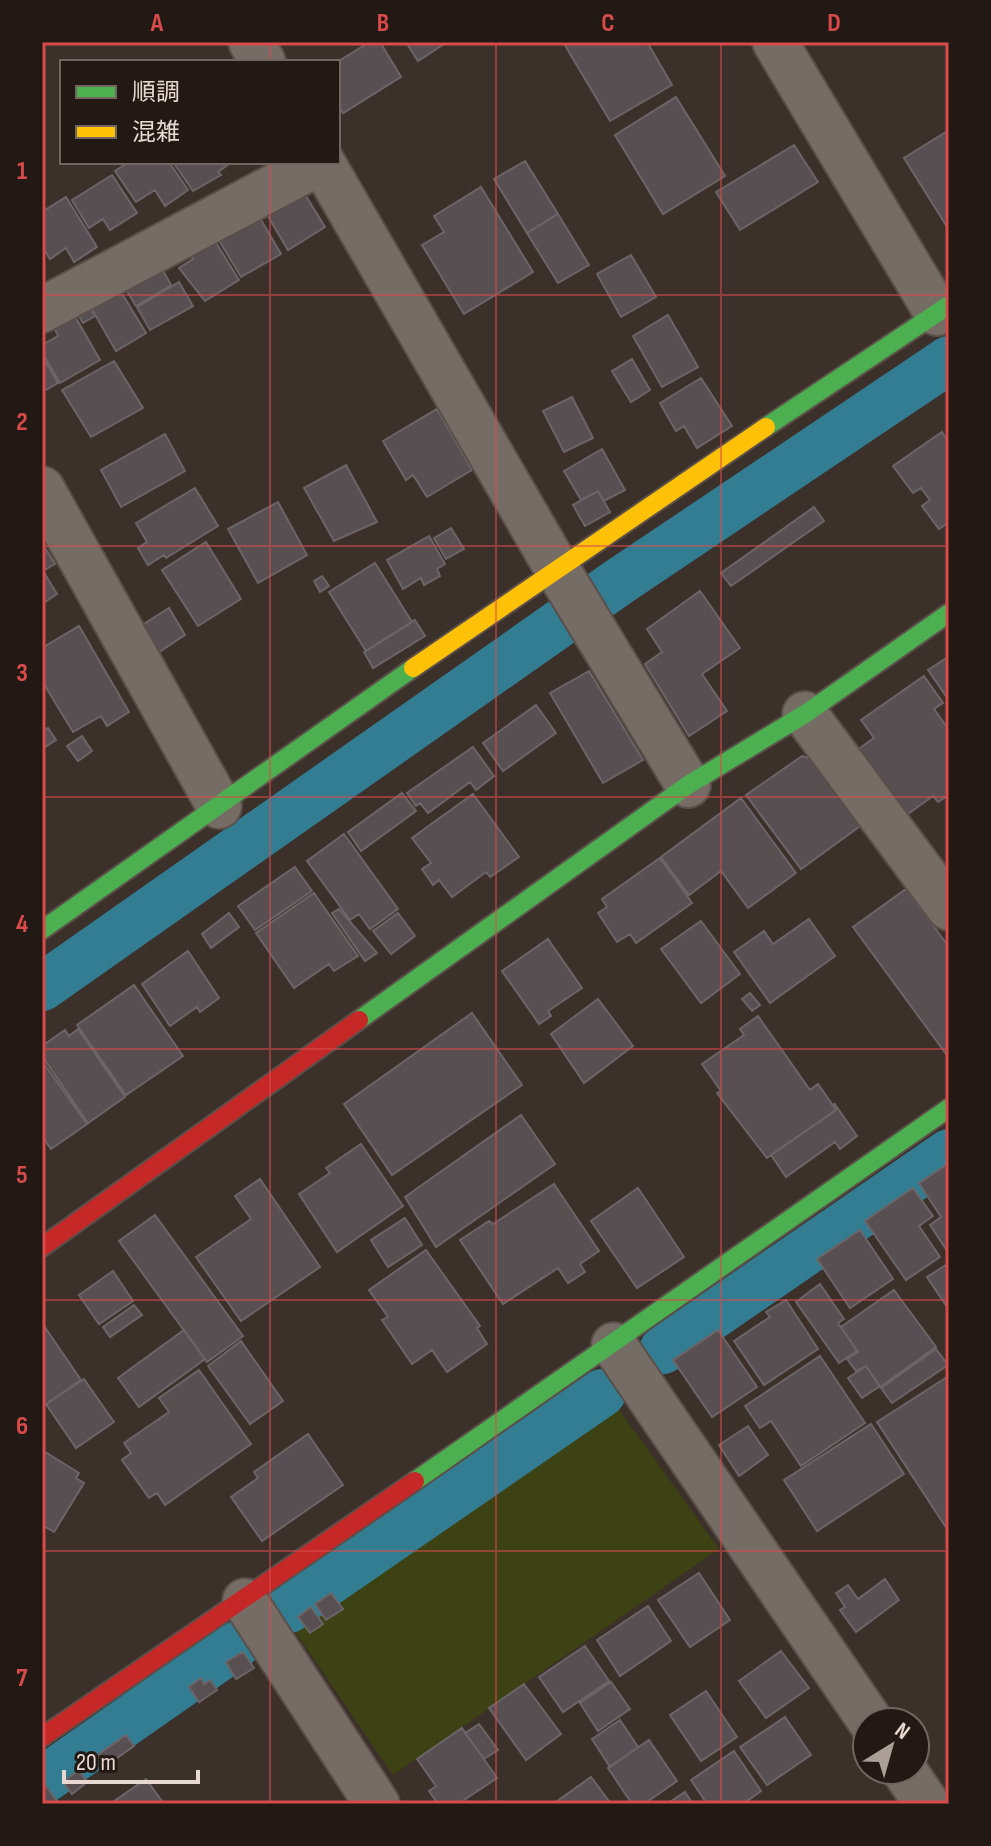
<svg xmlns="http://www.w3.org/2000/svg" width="991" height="1846" font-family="'Sofia Sans Condensed','Noto Sans JP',sans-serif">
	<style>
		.green { fill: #3c4213 }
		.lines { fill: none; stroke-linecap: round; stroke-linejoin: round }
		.canal { stroke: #337d93; stroke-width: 48 }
		.building { fill: #574f52; stroke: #6c6568; stroke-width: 2 }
		.street-casing { stroke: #5a4f49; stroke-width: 48 }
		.fast-casing { stroke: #5a4f49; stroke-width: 22 }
		.slow-casing { stroke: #5a4f49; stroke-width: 22 }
		.jam-casing { stroke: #5a4f49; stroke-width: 22 }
		.street { stroke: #766c66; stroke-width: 44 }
		.fast { stroke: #4caf50; stroke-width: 18 }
		.slow { stroke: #ffc107; stroke-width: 18 }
		.jam { stroke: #c62828; stroke-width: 18 }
		.grid { fill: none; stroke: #d94b4a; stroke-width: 2; stroke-opacity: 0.55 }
		.neatline { fill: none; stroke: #d94b4a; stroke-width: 3 }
		.grid-label { font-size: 26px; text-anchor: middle; font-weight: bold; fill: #d94b4a }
	</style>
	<rect width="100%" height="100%" fill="#3c302a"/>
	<path class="green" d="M613 1401 719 1549 393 1775 287 1620Z"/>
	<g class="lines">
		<path class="canal" d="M42 987 620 581 949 360
			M663 1350 949 1153
			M289 1609 602 1393
			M42 1781 235 1646"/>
	</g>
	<path class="building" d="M370 42H380L401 77 343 113 338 105 337 62Z
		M406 42H447L418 61Z
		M563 42H647L672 85 610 121Z
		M676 97 725 176 663 214 615 135Z
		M949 130V230L904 158Z
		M794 145 818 182 740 230 716 192Z
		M525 161 558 214 527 233 494 179Z
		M129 162H169L188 190 165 206 155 190 136 202 115 171Z
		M173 162H232L218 172 221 175 193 191Z
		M112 175 137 213 110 230 103 219 89 228 72 200Z
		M481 187 533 272 464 314 422 245 444 232 434 216Z
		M301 188 325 227 288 250 256 196Z
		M66 197 97 247 74 262 66 248 50 259 42 246V212Z
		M254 208 281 254 241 277 214 232Z
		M558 214 589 265 558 283 527 233Z
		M210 233 239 280 205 301 179 268 193 259 185 248Z
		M631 255 656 297 621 317 597 274Z
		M156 258 171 285 136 306 120 280Z
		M179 282 193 306 150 330 137 307Z
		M118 287 146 333 116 351 89 304Z
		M85 300 95 316 83 323 73 306Z
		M72 311 100 360 60 383 42 352V345L58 336 52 323Z
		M668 315 698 367 662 387 633 336Z
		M42 356 58 383 42 392Z
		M632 359 650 390 631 402 612 371Z
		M114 361 143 408 91 437 62 390Z
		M701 378 732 426 697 448 684 426 676 431 660 403Z
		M572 397 593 438 564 452 543 411Z
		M437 409 472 470 427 497 413 475 406 480 383 441Z
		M942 432 949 443V522L939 529 922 506 930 500 921 488 913 493 893 466Z
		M165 434 185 471 121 507 101 470Z
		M602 449 625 490 604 501 598 491 581 500 564 471Z
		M346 465 377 522 334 541 304 488Z
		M195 488 218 526 166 558 164 555 148 565 138 548 147 542 136 523Z
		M598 491 610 512 585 526 573 505Z
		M278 502 307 555 258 583 228 529Z
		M814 507 824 521 731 586 721 573Z
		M451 528 464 549 446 559 434 538Z
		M429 536 445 564 437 569 440 576 424 585 421 578 403 589 387 560Z
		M206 542 241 599 198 626 162 570Z
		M42 543 55 564 43 571 57 594 42 604Z
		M375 563 412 622 366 651 329 592Z
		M322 576 329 586 320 592 314 581Z
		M700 591 740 648 702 674 727 711 689 736 645 664 662 652 647 629Z
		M169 608 185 635 156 654 139 627Z
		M415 620 425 636 373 668 364 652Z
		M79 626 129 712 107 726 101 716 73 732 42 681V648Z
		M949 656V694L946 696 928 670Z
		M589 671 643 760 603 783 550 693Z
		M924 676 943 703 934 709 949 730V795L938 802 933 796 905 816 856 751 874 738 861 720Z
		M536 705 556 733 503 771 483 743Z
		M48 728 56 740 42 749V731Z
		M82 736 92 751 78 761 67 746Z
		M473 747 494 776 476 790 470 782 428 813 420 803 416 806 407 793Z
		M802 756 817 761 863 824 801 869 746 795Z
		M402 793 416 811 361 851 348 832Z
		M473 794 519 857 490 877 486 872 452 897 439 880 433 885 422 869 431 863 412 838Z
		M741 798 796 873 748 908 721 871 689 895 661 857Z
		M344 834 398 909 370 929 359 914 350 920 307 861Z
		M660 858 692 903 636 943 630 934 617 942 598 913 607 907 602 899Z
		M295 867 312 891 255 930 238 906Z
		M906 889 949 947V1058L853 927Z
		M314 893 358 956 334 971 329 964 294 988 256 933Z
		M339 909 377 953 365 961 332 913Z
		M229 913 239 927 211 948 202 934Z
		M398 913 415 936 391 954 373 931Z
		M809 919 835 956 770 1003 734 952 764 931 773 944Z
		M701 921 740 974 701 1003 661 949Z
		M548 939 582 988 548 1011 551 1016 539 1024 502 971Z
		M188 951 219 998 200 1012 197 1007 170 1026 142 984Z
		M134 985 183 1056 126 1095 77 1025Z
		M750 993 760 1005 752 1011 742 999Z
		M598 999 633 1046 584 1083 551 1034Z
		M472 1013 522 1085 392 1175 344 1104Z
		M758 1016 810 1090 818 1084 836 1110 767 1158 717 1093 721 1091 702 1064 744 1035 740 1029Z
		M78 1029 125 1097 88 1123 42 1056V1046L65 1030 69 1036Z
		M42 1061 87 1124 51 1149 42 1136Z
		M834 1103 857 1136 840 1149 835 1142 786 1177 771 1155 836 1110Z
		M521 1115 555 1164 436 1247 405 1197Z
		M361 1144 403 1206 337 1252 299 1194 330 1173 326 1168Z
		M949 1163V1247L946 1249 930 1225 941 1217 919 1183Z
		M260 1179 320 1267 241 1321 196 1257 251 1219 235 1196Z
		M554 1184 599 1251 580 1264 585 1272 568 1283 558 1268 503 1304 460 1240 489 1221 493 1224Z
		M638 1188 684 1257 637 1288 591 1221Z
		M913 1188 933 1216 919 1226 940 1257 906 1280 865 1221Z
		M155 1215 243 1336 207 1362 119 1241Z
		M405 1218 422 1245 388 1267 371 1240Z
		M860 1230 893 1279 850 1308 817 1259Z
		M426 1250 480 1326 477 1328 487 1344 447 1372 432 1350 412 1364 382 1320 388 1317 369 1290Z
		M949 1263V1310L927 1277Z
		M113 1271 133 1301 99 1324 79 1295Z
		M820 1284 844 1319 838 1323 857 1351 839 1363 796 1302Z
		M894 1290 936 1347 880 1387 866 1366 856 1371 847 1359 858 1352 841 1327Z
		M786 1300 818 1349 764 1385 734 1341 770 1317 766 1312Z
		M134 1305 142 1315 110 1337 103 1327Z
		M42 1323 81 1380 45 1405 42 1401Z
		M184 1330 205 1359 139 1407 118 1378Z
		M718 1330 757 1387 712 1417 673 1360Z
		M241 1341 283 1401 250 1424 208 1366Z
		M936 1349 948 1365 892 1403 881 1388Z
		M820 1356 865 1423 801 1466 771 1421 760 1428 745 1406Z
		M866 1366 880 1386 862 1398 848 1378Z
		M199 1370 251 1444 165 1505 157 1493 149 1498 122 1460 131 1453 124 1443 169 1412 159 1398Z
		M947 1377 949 1380V1532L877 1422Z
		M84 1379 114 1422 76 1448 46 1404Z
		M871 1424 904 1474 817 1531 784 1480Z
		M748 1426 768 1455 739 1476 719 1445Z
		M308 1434 343 1485 262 1541 231 1497 258 1478 254 1472Z
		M42 1450 79 1473 76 1478 84 1483 54 1532 42 1525Z
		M699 1573 730 1620 690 1647 658 1600Z
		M885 1579 899 1600 856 1632 840 1610 845 1607 836 1593 848 1585 858 1599Z
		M331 1593 343 1609 326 1620 315 1604Z
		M648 1606 671 1641 620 1676 597 1640Z
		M311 1607 323 1624 310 1633 298 1617Z
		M585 1646 609 1681 563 1712 539 1677Z
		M781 1651 809 1688 766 1718 739 1681Z
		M243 1652 254 1668 236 1679 226 1662Z
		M201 1678 204 1684 210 1680 217 1690 199 1702 189 1687Z
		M611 1682 630 1709 598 1731 580 1703Z
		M524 1684 561 1734 526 1760 489 1708Z
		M706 1691 737 1737 701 1761 670 1715Z
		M785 1717 811 1755 767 1785 740 1747Z
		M620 1720 638 1747 610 1767 592 1739Z
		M479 1724 498 1750 484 1759 465 1733Z
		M462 1728 497 1778 458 1804H438L429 1791 436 1786 417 1759Z
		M126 1735 134 1746 104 1767 96 1756Z
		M649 1740 677 1781 644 1804H632L608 1768Z
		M734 1751 761 1791 743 1804H707L691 1780Z
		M79 1770 87 1782 72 1794 63 1782Z
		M591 1777 611 1804H558L556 1802Z
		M146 1779 164 1804H110Z
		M46 1786 59 1804H42V1788Z
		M685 1792 693 1804H667Z"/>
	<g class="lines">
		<defs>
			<path id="street" d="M251 42 263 62
				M775 42 937 313
				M322 162 556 567 688 785
				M42 310 321 162
				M42 489 219 806
				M805 714 949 908
				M614 1345 871 1722
				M245 1601 377 1804
				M904 1770 927 1804"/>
			<path id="fast" d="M766 427 949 305
				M42 930 413 668
				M359 1020 688 785 805 714 949 613
				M415 1481 949 1108"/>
			<path id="slow" d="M413 668 766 427"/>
			<path id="jam" d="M42 1247 359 1020
				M42 1737 415 1481"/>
		</defs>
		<use href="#street" class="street-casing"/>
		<use href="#fast" class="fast-casing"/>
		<use href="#slow" class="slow-casing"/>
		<use href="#jam" class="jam-casing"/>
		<use href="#street" class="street"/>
		<use href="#fast" class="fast"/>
		<use href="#slow" class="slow"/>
		<use href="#jam" class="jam"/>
	</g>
	<path class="grid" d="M270 42V62M496 42V1804M721 42V1804M270 162V1804M42 295H949M42 546H949M42 797H949M42 1049H949M42 1300H949M42 1551H949"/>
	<rect width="991" height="1846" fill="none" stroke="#231914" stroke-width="88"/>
	<rect x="60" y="60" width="280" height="104" fill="#231914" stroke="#716660" stroke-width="2"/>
	<rect x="76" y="86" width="40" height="12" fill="#4caf50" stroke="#716660" stroke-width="2"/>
	<text x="132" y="100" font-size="24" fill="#e7d9d1">順調</text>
	<rect x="76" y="126" width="40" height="12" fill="#ffc107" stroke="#716660" stroke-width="2"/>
	<text x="132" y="140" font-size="24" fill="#e7d9d1">混雑</text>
	<g transform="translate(891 1746) rotate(37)"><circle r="38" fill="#231914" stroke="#716660" stroke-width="2"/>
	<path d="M0-6L14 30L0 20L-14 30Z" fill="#ab9e97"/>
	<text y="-12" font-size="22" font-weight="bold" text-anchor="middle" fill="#e7d9d1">N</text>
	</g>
	<path d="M64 1770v12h134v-12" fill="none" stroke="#e7d9d1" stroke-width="4"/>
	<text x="76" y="1770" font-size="24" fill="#e7d9d1" stroke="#231914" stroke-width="6" paint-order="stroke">20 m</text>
	<rect x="44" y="44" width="903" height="1758" class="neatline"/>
	<g class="grid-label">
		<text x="157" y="31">A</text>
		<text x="383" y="31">B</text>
		<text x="608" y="31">C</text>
		<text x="834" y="31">D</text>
		<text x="22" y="179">1</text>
		<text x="22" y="430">2</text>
		<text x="22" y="681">3</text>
		<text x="22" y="932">4</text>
		<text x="22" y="1183">5</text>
		<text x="22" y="1434">6</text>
		<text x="22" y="1686">7</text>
	</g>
</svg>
